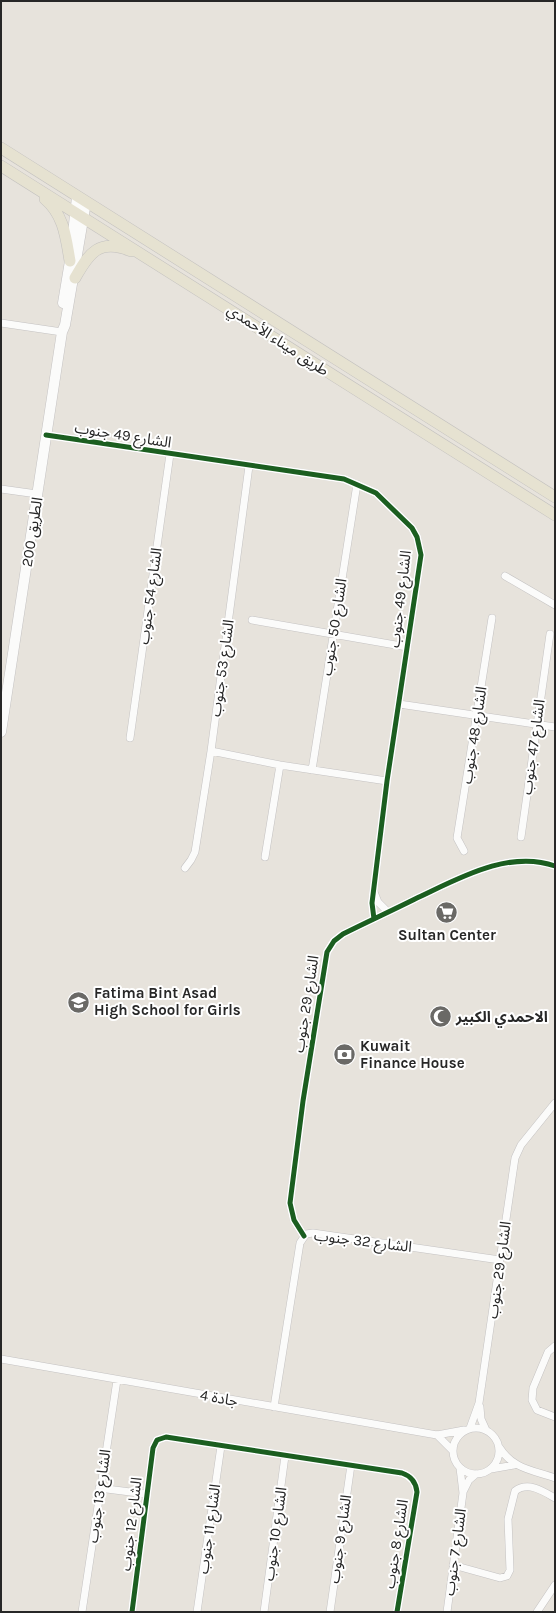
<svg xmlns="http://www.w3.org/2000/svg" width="556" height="1613" font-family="Karla,'Noto Sans Arabic',sans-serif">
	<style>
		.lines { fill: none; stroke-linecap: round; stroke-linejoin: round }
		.street-casing { stroke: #c4c2c2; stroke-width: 8 }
		.secondary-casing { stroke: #c4c2c2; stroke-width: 11 }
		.primary-casing { stroke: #c3c1bf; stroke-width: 12 }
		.street { stroke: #fbfbfa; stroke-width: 7 }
		.secondary { stroke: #fbfbfa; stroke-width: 10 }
		.primary { stroke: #e6e2d1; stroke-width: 11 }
		.cycleway-casing { stroke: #fff; stroke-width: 8 }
		.cycleway { stroke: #1b5e20; stroke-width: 5 }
		.labels { text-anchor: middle; stroke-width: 4; stroke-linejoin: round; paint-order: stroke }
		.street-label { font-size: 15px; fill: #272727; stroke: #fff }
		.poi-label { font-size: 15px; font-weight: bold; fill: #272727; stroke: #fff; text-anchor: start }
	</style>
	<rect width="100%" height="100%" fill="#e7e3dc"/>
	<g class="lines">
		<defs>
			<path id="street" d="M1 323 62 332
				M46 435 344 479 376 493 412 528 417 537 421 555 387 781 372 903 374 919
				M1 489 37 494
				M505 576 555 605
				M252 620 407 647
				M399 704 555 727
				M130 738 170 454
				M211 751 280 765 387 781
				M312 770 357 484
				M521 837 550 634
				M464 851 457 838 492 618
				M265 857 280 765
				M185 868 191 860 195 852 211 751 249 466
				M374 892 378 902 388 912
				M304 1236 294 1220 290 1203 303 1101 327 952 334 941 343 934C367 922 391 911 415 899 456 880 508 849 555 866
				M555 1346 548 1352 533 1388 532 1400 537 1410 555 1417
				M1 1359 437 1435 464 1430
				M274 1407 300 1243 306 1234 313 1233 500 1260
				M480 1407 481 1419 486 1430
				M453 1451a23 23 0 1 1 46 0a23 23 0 1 1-46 0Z
				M470 1428 479 1403 515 1158 521 1145 555 1103
				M437 1435 452 1450
				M499 1447C513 1469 532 1470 555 1478
				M491 1469 514 1465
				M99 1488 146 1494
				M463 1492 469 1480 476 1474
				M453 1565 500 1578 507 1576 510 1570 508 1519 515 1491C528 1481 543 1491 555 1498
				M82 1612 117 1380
				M132 1612 153 1448 157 1440 166 1437 402 1473C411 1476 416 1482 417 1492L397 1612
				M197 1612 221 1446
				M264 1612 285 1456
				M330 1612 351 1465
				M447 1612 463 1493 460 1468
				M537 1612 555 1585"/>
			<path id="secondary" d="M63 303 70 261 77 197
				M1 732 62 332 65 325 86 202"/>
			<path id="primary" d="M1 148 555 497
				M1 166 555 515
				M45 199C64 215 66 238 70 261
				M75 278C89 253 99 238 131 251"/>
		</defs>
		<use href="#street" class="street-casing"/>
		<use href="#secondary" class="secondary-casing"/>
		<use href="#primary" class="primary-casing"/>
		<use href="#street" class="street"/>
		<use href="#secondary" class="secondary"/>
		<use href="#primary" class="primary"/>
		<defs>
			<path id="cycleway" d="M46 435 344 479 376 493 412 528 417 537 421 555 387 781 372 903 374 919
				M304 1236 294 1220 290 1203 303 1101 327 952 334 941 343 934C367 922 391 911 415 899 456 880 508 849 555 866
				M132 1612 153 1448 157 1440 166 1437 402 1473C411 1476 416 1482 417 1492L397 1612"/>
		</defs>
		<use href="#cycleway" class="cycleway-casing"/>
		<use href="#cycleway" class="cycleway"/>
	</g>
	<defs>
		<symbol id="supermarket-disc" viewBox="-11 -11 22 22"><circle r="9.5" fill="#6a6966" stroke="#fff"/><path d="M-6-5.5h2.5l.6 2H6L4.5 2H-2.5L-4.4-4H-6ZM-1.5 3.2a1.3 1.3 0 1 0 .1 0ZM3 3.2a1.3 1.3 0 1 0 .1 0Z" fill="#fff"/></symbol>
		<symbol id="university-disc" viewBox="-11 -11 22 22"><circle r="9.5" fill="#6a6966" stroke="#fff"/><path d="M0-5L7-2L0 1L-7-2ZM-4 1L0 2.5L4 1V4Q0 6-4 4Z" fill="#fff"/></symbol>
		<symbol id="mosque-disc" viewBox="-11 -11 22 22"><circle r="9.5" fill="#6a6966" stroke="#fff"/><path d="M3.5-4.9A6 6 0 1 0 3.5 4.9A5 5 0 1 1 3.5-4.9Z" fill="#fff"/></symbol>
		<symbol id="bank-disc" viewBox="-11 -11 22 22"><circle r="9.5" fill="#6a6966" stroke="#fff"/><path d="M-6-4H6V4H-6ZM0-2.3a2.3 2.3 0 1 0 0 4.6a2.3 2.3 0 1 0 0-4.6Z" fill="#fff"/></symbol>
	</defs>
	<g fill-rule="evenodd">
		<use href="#supermarket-disc" x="434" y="900" width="25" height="25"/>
		<use href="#university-disc" x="66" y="990" width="25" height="25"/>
		<use href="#mosque-disc" x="428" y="1004" width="25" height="25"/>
		<use href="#bank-disc" x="332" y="1042" width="25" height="25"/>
	</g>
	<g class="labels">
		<g class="street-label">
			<text transform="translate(278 340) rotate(33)" y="5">طريق ميناء الأحمدي</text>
			<text transform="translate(123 435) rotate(9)" y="5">الشارع 49 جنوب</text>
			<text transform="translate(32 532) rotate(-81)" y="5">الطريق 200</text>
			<text transform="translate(150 596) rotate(-82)" y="5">الشارع 54 جنوب</text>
			<text transform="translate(400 599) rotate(-83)" y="5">الشارع 49 جنوب</text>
			<text transform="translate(334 627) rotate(-81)" y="5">الشارع 50 جنوب</text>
			<text transform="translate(222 668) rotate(-82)" y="5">الشارع 53 جنوب</text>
			<text transform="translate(474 735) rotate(-81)" y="5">الشارع 48 جنوب</text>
			<text transform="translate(533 747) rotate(-82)" y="5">الشارع 47 جنوب</text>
			<text transform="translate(306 1004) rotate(-81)" y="5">الشارع 29 جنوب</text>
			<text transform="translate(363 1241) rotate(7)" y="5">الشارع 32 جنوب</text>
			<text transform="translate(499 1270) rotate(-82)" y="5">الشارع 29 جنوب</text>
			<text transform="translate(219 1398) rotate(10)" y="5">جادة 4</text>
			<text transform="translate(99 1496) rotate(-82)" y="5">الشارع 13 جنوب</text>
			<text transform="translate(131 1524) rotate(-83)" y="5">الشارع 12 جنوب</text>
			<text transform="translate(209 1529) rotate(-82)" y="5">الشارع 11 جنوب</text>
			<text transform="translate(275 1534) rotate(-82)" y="5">الشارع 10 جنوب</text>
			<text transform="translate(340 1539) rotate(-82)" y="5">الشارع 9 جنوب</text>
			<text transform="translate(396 1544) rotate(-81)" y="5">الشارع 8 جنوب</text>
			<text transform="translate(455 1552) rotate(-82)" y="5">الشارع 7 جنوب</text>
		</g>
		<g class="poi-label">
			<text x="447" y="940" text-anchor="middle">Sultan Center</text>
			<text x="94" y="998">Fatima Bint Asad<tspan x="94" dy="17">High School for Girls</tspan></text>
			<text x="456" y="1022">الاحمدي الكبير</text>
			<text x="360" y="1051">Kuwait<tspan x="360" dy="17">Finance House</tspan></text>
		</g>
	</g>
	<rect width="556" height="1613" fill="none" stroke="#272727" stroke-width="4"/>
</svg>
